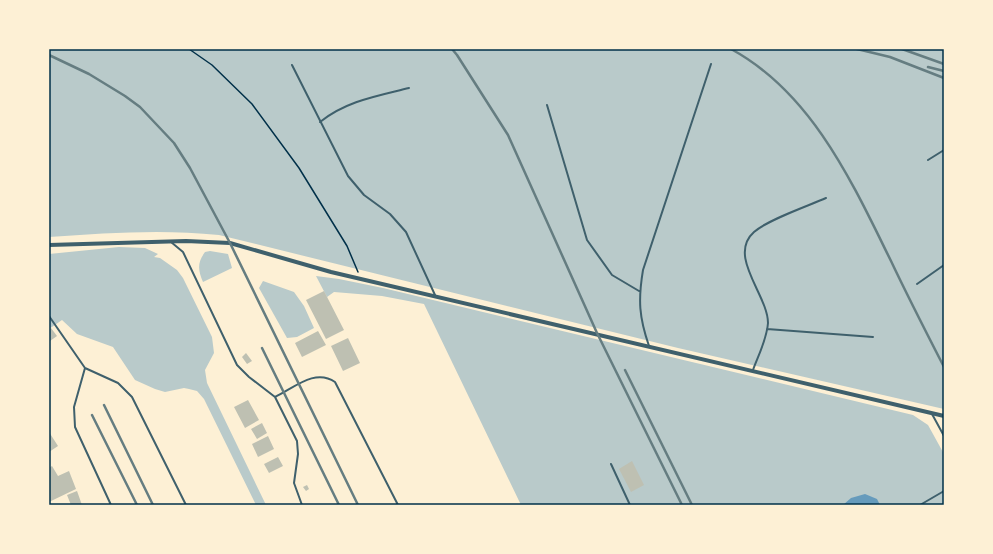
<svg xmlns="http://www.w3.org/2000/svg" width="993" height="554" font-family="'Exo 2',sans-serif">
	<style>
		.green { fill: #b9caca }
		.water { fill: #669bbc }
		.building { fill: #bec0b2 }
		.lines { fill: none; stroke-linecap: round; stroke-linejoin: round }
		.path { stroke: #003049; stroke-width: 1.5 }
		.service { stroke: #3f606c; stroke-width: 2 }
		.minor { stroke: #3f606c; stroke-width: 4 }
		.rail { stroke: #657d81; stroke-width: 2.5 }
		.neatline { fill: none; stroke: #003049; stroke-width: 1.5 }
	</style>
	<rect width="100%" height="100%" fill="#fdf0d5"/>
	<path class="green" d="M49 49H944V409L678 348 219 235C162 229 106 233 49 237Z
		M119 247 145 248 158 254 154 257 160 258 177 270 183 278 212 337 214 353 205 370 207 383 266 505H256L204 399 197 391 189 389 184 388 165 392 155 389 135 380 113 347 77 334 62 320 49 329V254Z
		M210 251 228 254 232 268 203 282C198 270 197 263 205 252Z
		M316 276 339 279 383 288 913 415 928 425 944 454V504L521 505 424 304 382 296 334 292 327 297Z
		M263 281 294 292 304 306 314 328 297 337 287 338 259 288Z"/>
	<path class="water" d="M865 494 877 499 880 505H843L851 498Z"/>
	<path class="building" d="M324 291 344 330 326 339 306 300Z
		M51 328 57 336 50 341 49 329Z
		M318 331 326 345 302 357 295 343Z
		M348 338 360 363 343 371 331 346Z
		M246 353 252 361 247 364 242 357Z
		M248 400 259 420 245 428 234 407Z
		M262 423 267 433 257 439 251 429Z
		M49 432 58 446 49 452Z
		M268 436 274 449 258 457 252 444Z
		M278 457 283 466 269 473 264 464Z
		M632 461 644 485 631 492 619 469Z
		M52 466 58 476 69 471 76 489 49 502V468Z
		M307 485 309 489 306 491 303 487Z
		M77 491 82 505H71L67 495Z"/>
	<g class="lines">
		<path class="path" d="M189 49 212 65 252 104 299 168 347 246 358 272"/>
		<path class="service" d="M292 65 348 176 364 195 390 214 406 232 435 295
			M547 105 587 240 612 275 639 291
			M320 122C346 101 377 96 409 88
			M928 160 944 150
			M171 242 183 252 237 365 249 377 275 397C294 388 315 368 335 382L398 505
			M917 284 944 265
			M49 316 85 368 118 383 132 397 186 505
			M767 329 873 337
			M649 346C639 317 638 300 643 270L711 64
			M85 368 74 407 75 427 111 505
			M753 370C758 356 767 339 768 323 768 295 727 256 754 232 767 220 808 206 826 198
			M275 397 297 441 298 454 294 483 302 505
			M932 414 944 436
			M611 464 630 505
			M920 505 944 491"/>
		<path class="minor" d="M49 245 186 241 230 243 331 272 944 416"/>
		<path class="rail" d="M452 49 457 55 508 135 597 333 682 505
			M731 49C812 93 852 182 891 261 908 297 926 332 944 367
			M857 49 890 57 944 78
			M902 49 944 64
			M49 55 89 74 125 96 140 107 174 143 190 168 230 243 358 505
			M928 67 944 71
			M262 348 339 505
			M625 370 692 505
			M104 405 153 505
			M92 415 137 505"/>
	</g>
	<rect width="993" height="554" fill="none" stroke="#fdf0d5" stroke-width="100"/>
	<rect x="50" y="50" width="893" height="454" class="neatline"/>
</svg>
